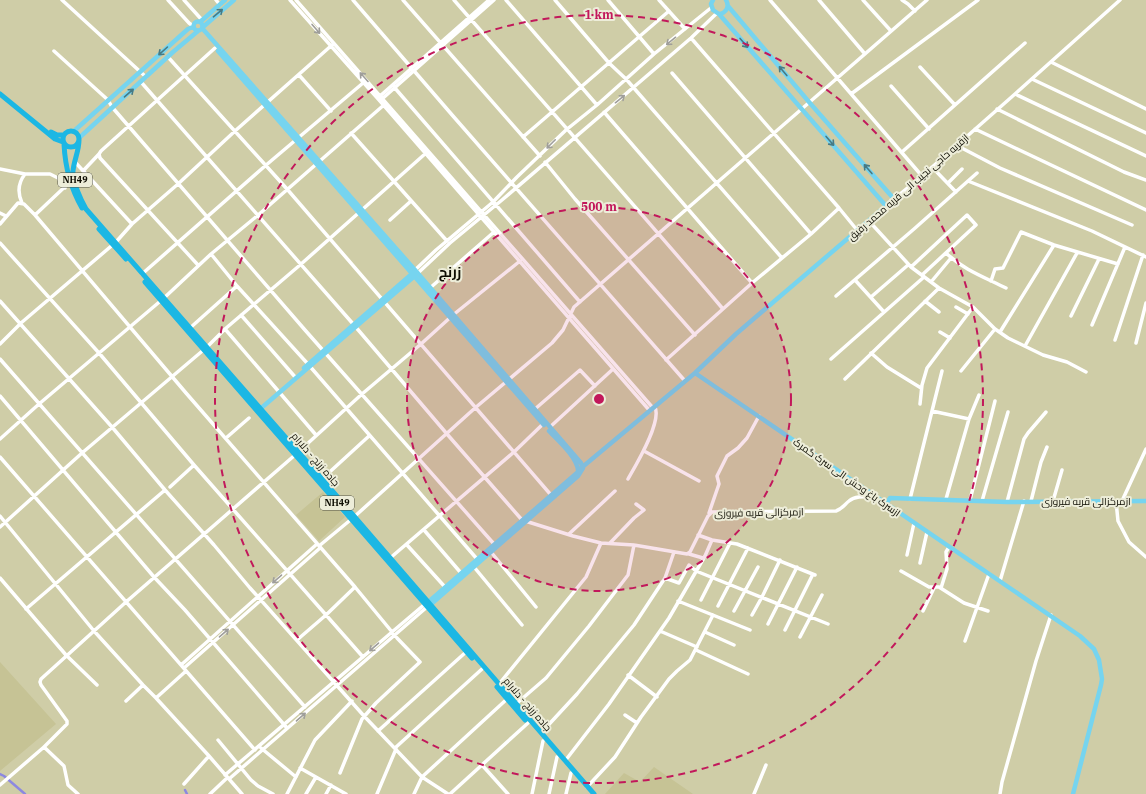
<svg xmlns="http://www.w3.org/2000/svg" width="1146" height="794" font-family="'IBM Plex Serif',Cairo,serif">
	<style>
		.built { fill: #c6c395 }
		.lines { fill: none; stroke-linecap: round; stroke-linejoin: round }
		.canal { stroke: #8c88e0; stroke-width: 2.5 }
		.minor { stroke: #fff; stroke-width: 3.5 }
		.major { stroke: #76d4ef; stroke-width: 4.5 }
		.highway { stroke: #1bb7e4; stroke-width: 5 }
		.oneway { stroke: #477a84 }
		.oneway2 { stroke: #9f9e9a }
		.ring { fill: none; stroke: #c2185b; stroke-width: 2; stroke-dasharray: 7 5 }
		.labels { text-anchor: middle; stroke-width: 4; stroke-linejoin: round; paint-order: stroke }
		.shield { fill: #ededd9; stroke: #515042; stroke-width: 1 }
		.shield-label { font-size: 9px; font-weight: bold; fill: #0e0d02 }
		.street-label { font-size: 10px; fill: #0e0d02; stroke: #ededd9 }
		.district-label { font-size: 14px; font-weight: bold; fill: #0e0d02; stroke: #ededd9 }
		.centre { fill: #c2185b; stroke: #ededd9; stroke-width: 2 }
		.ring-label { font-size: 12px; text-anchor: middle; font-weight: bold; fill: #c2185b; stroke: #ededd9; stroke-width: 4; stroke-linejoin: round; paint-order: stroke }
	</style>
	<rect width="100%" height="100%" fill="#cfcda7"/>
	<path class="built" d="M323 492 345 517 319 541 296 515Z
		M0 662 56 724 0 771Z
		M654 767 693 794H605L624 773 640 782Z"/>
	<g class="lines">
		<path class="canal" d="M0 774 4 776 25 794
			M185 790 187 794"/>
		<path class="minor" d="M62 0 146 77
			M168 0 189 23 193 26
			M184 0 202 20
			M216 0 220 5
			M290 0 380 101 650 411
			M296 0 653 408
			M353 0 453 116 685 381
			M403 0 540 156
			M454 0C544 103 635 205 723 309
			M506 0 597 105
			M555 0 609 63 626 79 782 258
			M608 0 654 54
			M659 0 685 29
			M770 0 922 176
			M819 0 865 54
			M863 0 891 31
			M902 0 908 4 915 11
			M691 38 839 208 857 230
			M54 51 108 100 112 107 305 330 494 544
			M168 57 287 189 551 495
			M1051 62 1146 109
			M920 67 955 105
			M672 73 811 234
			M299 75 331 111
			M1032 79 1146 133
			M141 82 354 325 447 434 522 520 573 536 601 543 634 545 687 554 690 552 708 516 712 512 836 511C842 509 844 505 849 501 856 495 867 497 876 497
			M891 86 929 129
			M394 87 580 302
			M851 94 978 0
			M1015 94 1146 156
			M380 96 489 0
			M382 99 494 0
			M997 109 1124 172 1146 180
			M604 112 752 283
			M975 129 1146 210
			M351 133 447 241
			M523 137 669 11
			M956 145 1000 168 1132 225
			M902 152 1025 43
			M75 162 132 224
			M545 162 575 199 695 335
			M932 167 956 192
			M0 169 25 174H50L58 178 65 188
			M83 171 99 154
			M968 181 1092 231 1146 257
			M948 183 962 169
			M894 199 922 176 1015 94 1120 0
			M22 203C17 192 18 183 25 174
			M0 213 6 216
			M35 215 71 181
			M390 220 411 201
			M869 221 911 267 939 288 973 307 995 329 1008 338 1043 355 1067 362 1086 372
			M0 224 18 203 24 204 35 215 186 393 355 587 397 638 420 662 376 703 362 719 340 773
			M0 243 99 353 194 465 363 657
			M946 253C964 270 984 277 1006 288
			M211 254 237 286 307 363 477 559
			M198 265 100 158 99 154 101 151 215 48
			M911 267 967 215 976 225 922 275
			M415 270 436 250 493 202 517 177 566 130 597 105 654 54 712 7
			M418 273 450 243 502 200 691 38 717 13
			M142 274 265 166 363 83
			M855 280 884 312
			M991 281 995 269 1003 268 1021 232 1054 245 1118 264
			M931 282 951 258
			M430 288 494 232
			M836 296 914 229 977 173
			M871 297 908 265
			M0 301 112 427 165 490 214 545 250 588 364 716 422 777 448 794
			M925 301 939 312
			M956 307 968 314
			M241 315 296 378
			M1071 316 1099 259
			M1092 325 1125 247
			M190 328 237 286
			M225 329 316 435
			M940 332 950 338
			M1000 332 1054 245
			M1115 340 1143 255
			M1136 343 1146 303
			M0 344 21 323 116 242 132 224 178 184 235 131 332 45
			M1025 346 1077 253
			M871 353 887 367 921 388
			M0 359 305 707
			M831 359 924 277
			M666 360 752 283 811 234 839 208
			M961 371 995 329
			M845 379 939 288
			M0 396 154 577 185 610 287 728
			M920 404 922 385 927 368 973 307
			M535 409 580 370 595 386
			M932 411 969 419
			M550 427 613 369
			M226 438 249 418
			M0 439 39 404 164 298 211 254 257 216 385 104
			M644 451 699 481
			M0 457 255 750
			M322 479 369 436
			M628 479C636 465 662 422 655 407
			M170 487 194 465
			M910 499 942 371
			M946 499 969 419 979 395
			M970 500 995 401
			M982 501 1008 412
			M1031 501 1041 462 1047 447
			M1053 501 1062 470
			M1116 501 1118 521 1129 542 1146 557
			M1122 501 1146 449
			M1007 502 1024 439 1028 433 1046 412
			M709 513 719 484 717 476 727 456 738 448 747 438 759 416
			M0 516 94 631 143 685 156 698 209 756 242 794
			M0 527 82 453 207 347 225 329 300 265 426 153
			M424 530 461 573
			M569 534 615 491
			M698 535 712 540 737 544 815 575
			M610 543 634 518 644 510 636 504
			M407 545 445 587
			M319 546 354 517 475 408 552 343 563 330 574 307 927 0
			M491 552 536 607
			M689 554 703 558
			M907 555 914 523
			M389 559 514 452 544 423
			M920 563 927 532
			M474 567 522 625
			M901 571 929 587H939L964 603 988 611
			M0 578 66 655 97 685
			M665 578 679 583 689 565 696 571 828 624
			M1000 581 1024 501
			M941 588 947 569 946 552 949 547
			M701 600 730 543
			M678 601 750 630
			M718 606 748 548
			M26 609 165 490
			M734 611 758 567
			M923 611 934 588
			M752 615 762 597 780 560
			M768 624 797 567
			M785 630 813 574
			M660 631 697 647
			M705 632 734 645
			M800 637 822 595
			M297 640 326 615 355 587
			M965 641 989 574
			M696 650 748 674
			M181 665 317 544
			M184 668 320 548
			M628 675 657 697
			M499 684 586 577 601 543
			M156 698 186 671
			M126 701 143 685
			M516 704 546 678 589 626 628 575 634 545
			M625 715 637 723
			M378 731 466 652
			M541 733 577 694 634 625 665 578 674 552
			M218 740 251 780 258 786 273 794
			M44 747 64 766 68 785 78 794
			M261 748 296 777
			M395 748 482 669
			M565 761 609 704 669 618 705 556 712 540
			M482 765 508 794
			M300 768 346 794
			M225 775 392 632 425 604
			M229 779 427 607
			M184 784 209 756
			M0 785 44 747 67 724V721L41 685 40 682 41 679 126 602 295 455 362 394 421 344 453 315 520 261
			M587 787 615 757 641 717 669 679 677 671 690 660 713 615
			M210 794 227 778
			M287 794 315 740 352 701
			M306 794 316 777
			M326 794 331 785
			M377 794 396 749
			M414 794 422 777 507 699
			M450 794 528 723
			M532 794 543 741
			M549 794 557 757
			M566 794 571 773
			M754 794 766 765
			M1000 794 1002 782 1036 661 1051 615"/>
		<path class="major" d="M713 0 711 4 713 10 719 14 886 206
			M719 14C726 13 730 7 726 0
			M193.5 26a4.5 4.5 0 1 1 9 0a4.5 4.5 0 1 1-9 0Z
			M200 22 225 0
			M203 27 234 0
			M202 28 415 270 581 463 583 468 578 476 429 606
			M218 51 544 425
			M74 131 188 29 193 27
			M79 138 173 52 198 31
			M304 368 414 272
			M695 373 1080 636 1094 649 1099 660 1102 679 1101 685 1073 794
			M259 410 417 274
			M580 469 695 373 736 334 894 199 809 102 728 6
			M886 504 890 498 1007 502 1146 501
			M426 604 578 472C579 459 558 440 549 431"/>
		<path class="highway" d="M0 94 55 139 63 142
			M63 139a8 8 0 1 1 16 0a8 8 0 1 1-16 0Z
			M51 132 57 135H63
			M79 140C79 151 74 160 73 171 72 181 81 200 86 209L322 479 594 794
			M64 144C65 165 71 189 82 208
			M99 229 126 259
			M145 282 472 658
			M497 687 525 720"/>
	</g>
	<defs><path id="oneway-shaft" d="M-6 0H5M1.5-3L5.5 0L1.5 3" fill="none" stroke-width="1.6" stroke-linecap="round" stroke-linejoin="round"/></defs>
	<g class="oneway">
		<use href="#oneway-shaft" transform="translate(218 13) rotate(-40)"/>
		<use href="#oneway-shaft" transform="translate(744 43) rotate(49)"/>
		<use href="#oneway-shaft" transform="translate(163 51) rotate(138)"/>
		<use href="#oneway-shaft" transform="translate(783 71) rotate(-130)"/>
		<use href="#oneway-shaft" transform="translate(129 93) rotate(-41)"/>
		<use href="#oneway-shaft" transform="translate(830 141) rotate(49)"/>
		<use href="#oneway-shaft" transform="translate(868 169) rotate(-131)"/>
	</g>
	<g class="oneway2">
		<use href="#oneway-shaft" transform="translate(316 29) rotate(49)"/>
		<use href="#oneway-shaft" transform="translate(671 41) rotate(141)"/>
		<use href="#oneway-shaft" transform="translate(364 77) rotate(-132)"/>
		<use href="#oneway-shaft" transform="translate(620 99) rotate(-39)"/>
		<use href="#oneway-shaft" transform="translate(551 144) rotate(135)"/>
		<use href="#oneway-shaft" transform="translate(277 579) rotate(139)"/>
		<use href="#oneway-shaft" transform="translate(224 633) rotate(-41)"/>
		<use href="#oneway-shaft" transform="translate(374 647) rotate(139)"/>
		<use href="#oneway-shaft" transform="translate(301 717) rotate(-41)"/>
	</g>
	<circle cx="599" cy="399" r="192" fill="#c2185b" fill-opacity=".12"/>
	<g class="ring">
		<circle cx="599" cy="399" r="192"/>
		<circle cx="599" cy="399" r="384"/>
	</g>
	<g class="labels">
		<g class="shield">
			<rect x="58" y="173" width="34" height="14" rx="3"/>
			<rect x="320" y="496" width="34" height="14" rx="3"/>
		</g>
		<g class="shield-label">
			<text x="75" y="183">NH49</text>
			<text x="337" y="506">NH49</text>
		</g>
		<g class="street-label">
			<text transform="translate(908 187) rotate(-41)" y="4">ازقریه حاجی نجیب الی قریه محمد رفیق</text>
			<text transform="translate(316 459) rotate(49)" y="4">جاده زرنج - دلارام</text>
			<text transform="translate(847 477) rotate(35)" y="4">ازسرک باغ وحش الی سرک گمرک</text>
			<text x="1086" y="505">ازمرکزالی قریه فیروزی</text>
			<text transform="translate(759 512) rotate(-1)" y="4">ازمرکزالی قریه فیروزی</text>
			<text transform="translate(528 704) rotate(49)" y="4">جاده زرنج - دلارام</text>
		</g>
		<g class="district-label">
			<text x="450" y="277">زرنج</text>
		</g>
	</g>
	<circle cx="599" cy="399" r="6" class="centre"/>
	<g class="ring-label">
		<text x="599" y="19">1 km</text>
		<text x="599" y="211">500 m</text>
	</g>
</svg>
